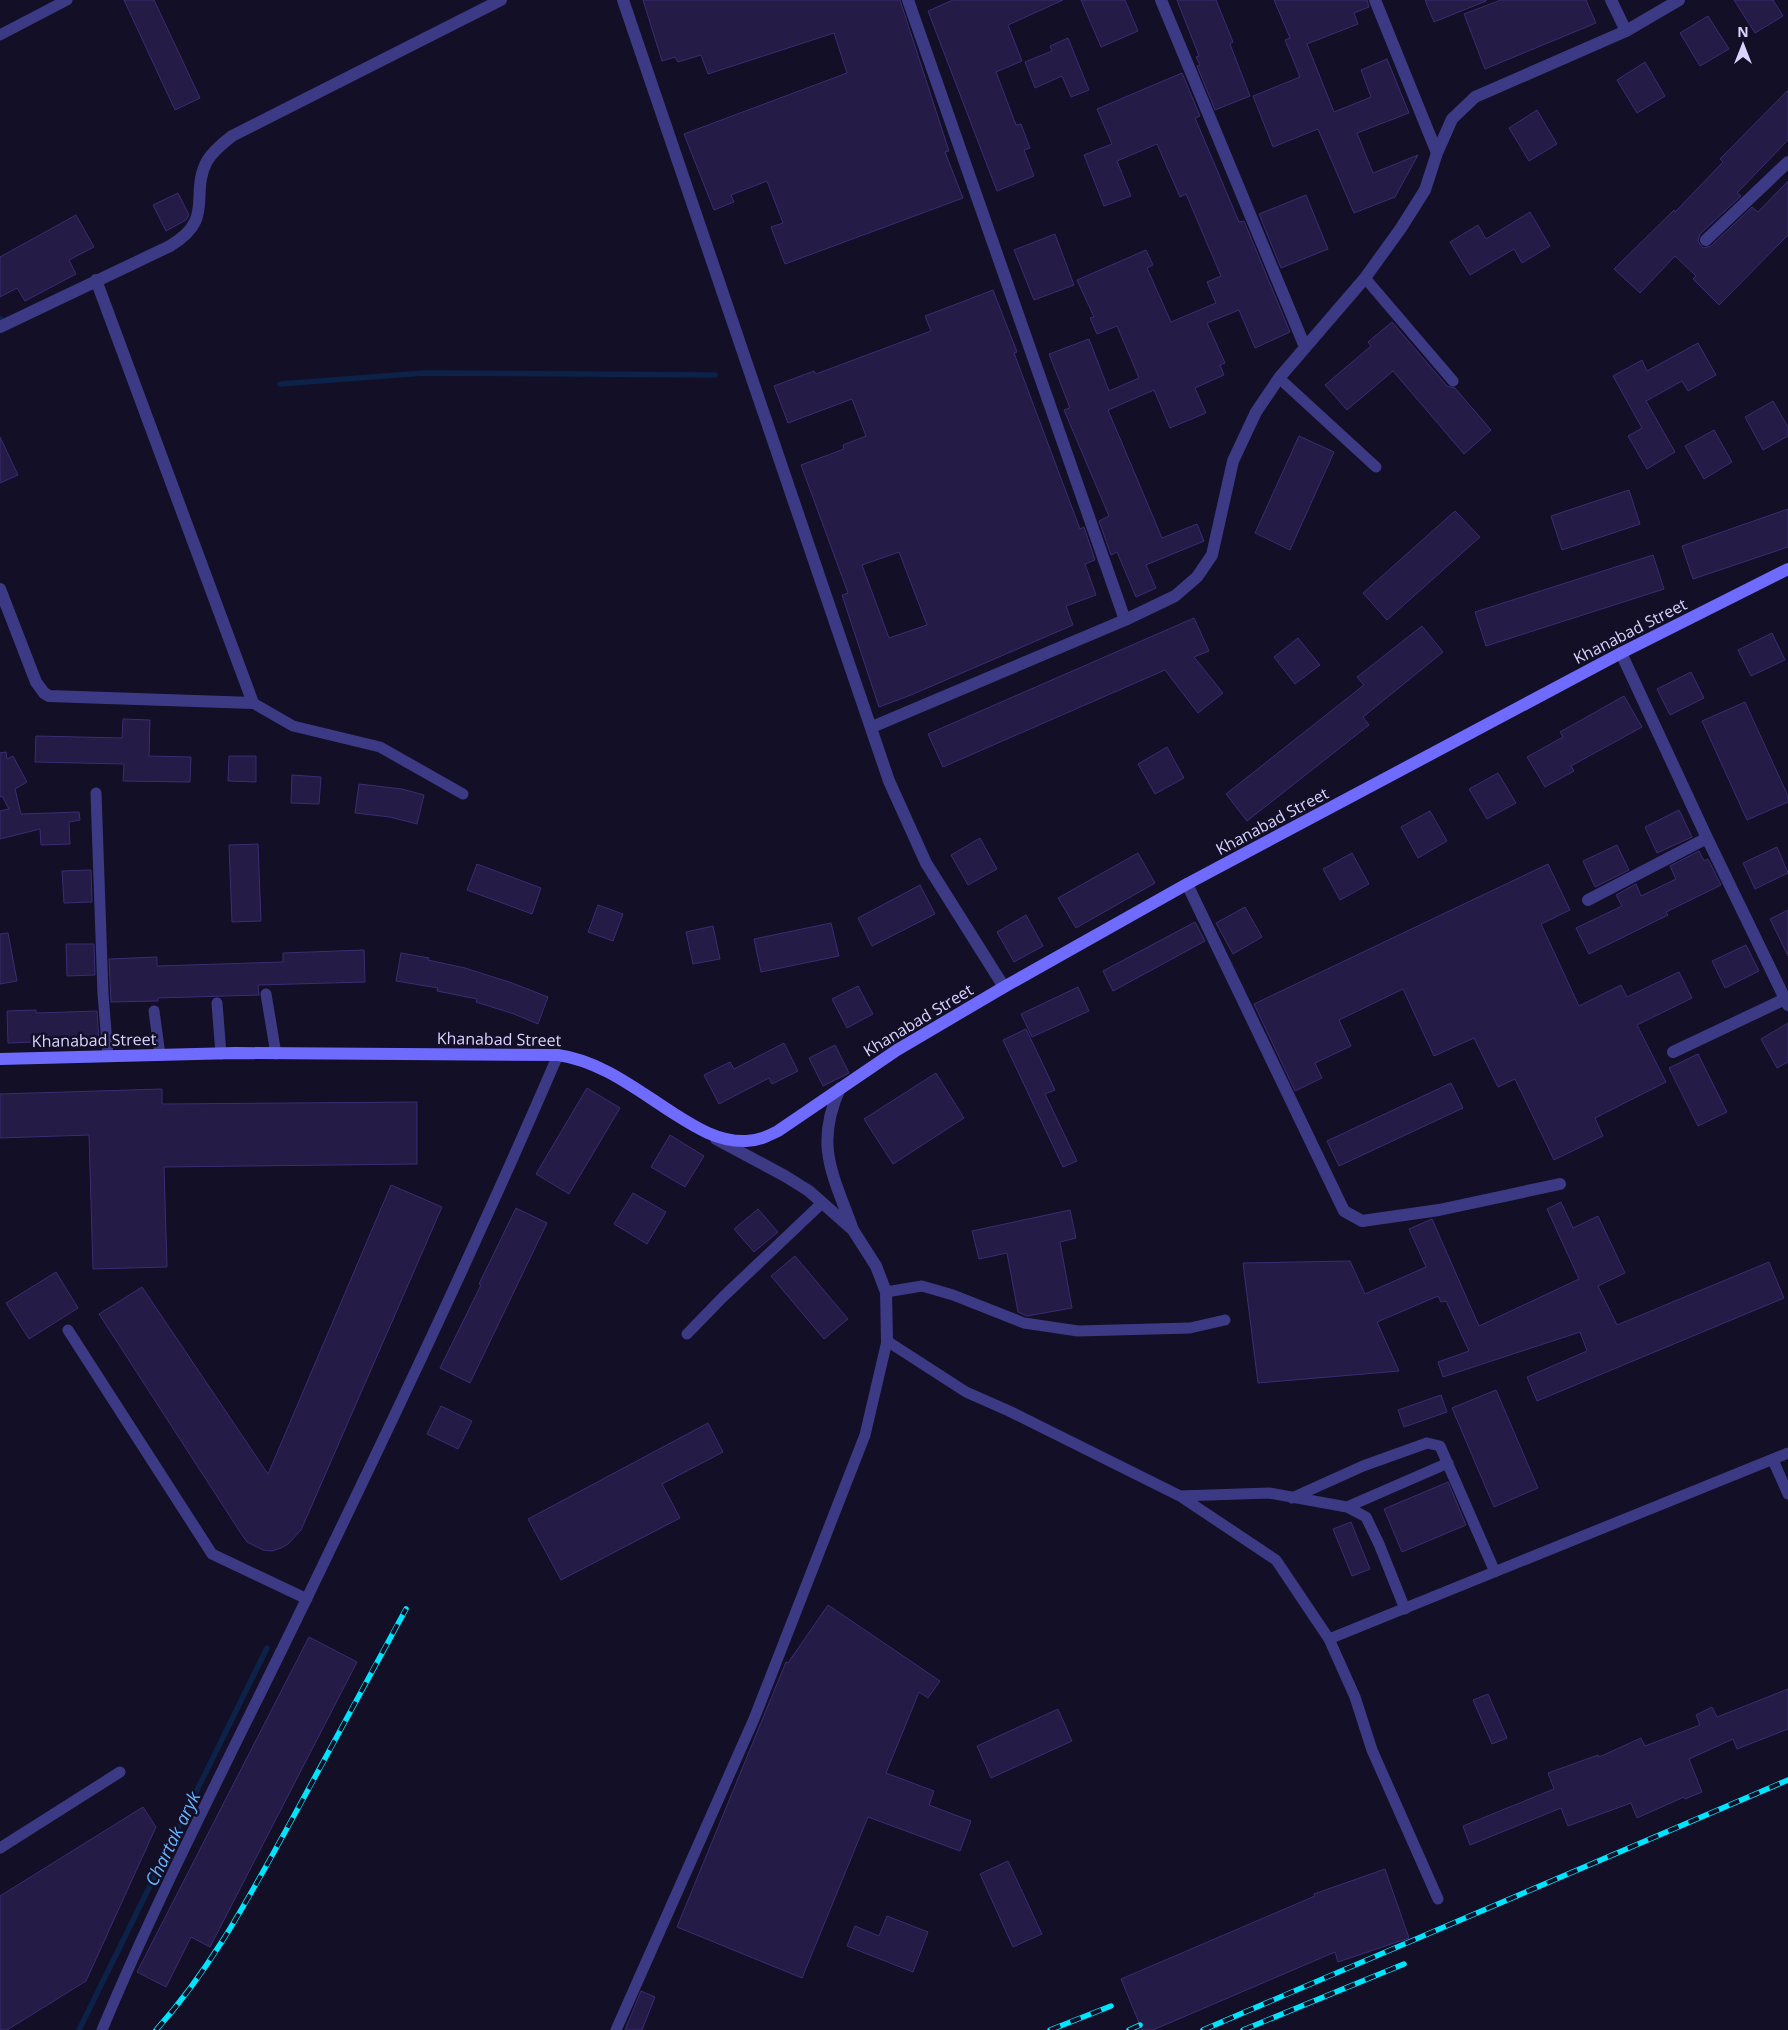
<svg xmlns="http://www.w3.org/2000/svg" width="1788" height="2030" font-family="'Open Sans',sans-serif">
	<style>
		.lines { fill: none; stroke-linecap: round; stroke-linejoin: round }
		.stream { stroke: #0c2248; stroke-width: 5.5 }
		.building { fill: #241b47; stroke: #3b2d73; fill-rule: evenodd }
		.service { stroke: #3d3a85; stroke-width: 11 }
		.minor { stroke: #3d3a85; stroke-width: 12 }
		.secondary { stroke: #6f6bff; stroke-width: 12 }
		.rail-casing { stroke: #00e5ff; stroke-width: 5.5 }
		.rail { stroke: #130f26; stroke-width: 4; stroke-dasharray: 11; stroke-linecap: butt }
		.labels { text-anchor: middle; stroke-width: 5; stroke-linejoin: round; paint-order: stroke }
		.street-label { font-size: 16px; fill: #d9d4ff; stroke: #130f26 }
		.water-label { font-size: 18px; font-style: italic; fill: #62b6ff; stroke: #130f26 }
	</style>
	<rect width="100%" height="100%" fill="#130f26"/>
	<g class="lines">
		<path class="stream" d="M0 319H1
			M280 384 424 373 715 375
			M79 2030 267 1648"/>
	</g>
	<path class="building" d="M124 0H154L200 98 175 110Z
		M643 0H900L949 151 945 152 963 198 785 264 771 227 783 223 767 181 731 195 734 202 714 210 684 134 847 73 834 33 708 74 701 55 678 62 675 57 662 61Z
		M953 0H1063L1008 25 1022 61 996 72 1016 125 1021 124 1030 148 1024 150 1034 176 997 191 928 11Z
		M1081 0H1125L1138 31 1101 47Z
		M1177 0H1216L1233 42 1230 44 1250 96 1215 110 1197 66 1200 65 1196 57 1199 56Z
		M1274 0H1367L1369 7 1354 13 1358 24 1307 44 1334 112 1371 97 1361 70 1387 59 1409 113 1357 133 1373 173 1418 155 1395 197 1354 213 1318 129 1273 147 1253 96 1300 77 1285 40 1290 38Z
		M1425 0H1486V1L1434 22Z
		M1501 0H1586L1596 23 1485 69 1464 14Z
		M1734 0H1773L1783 16 1755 33Z
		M1708 16 1729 49 1700 66 1680 33Z
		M1068 38 1089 90 1071 97 1062 76 1035 88 1025 62 1052 51 1050 46Z
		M1645 62 1665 96 1637 113 1617 80Z
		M1182 73 1200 116 1195 118 1239 222 1244 221 1290 332 1255 348 1239 310 1207 323 1225 363 1220 365 1224 375 1195 388 1206 413 1170 428 1154 390 1108 410 1162 538 1197 524 1204 541 1146 565 1156 588 1136 597 1117 552 1111 555 1099 521 1109 516 1064 410 1070 408 1049 354 1089 339 1109 391 1139 378 1117 326 1097 334 1090 318 1094 317 1077 280 1146 250 1153 265 1147 268 1171 322 1216 303 1207 282 1221 276 1186 194 1180 197 1157 144 1117 161 1131 196 1104 206 1084 155 1112 144 1097 109Z
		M1788 90V140L1737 193 1741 196 1700 234 1698 241 1703 248 1711 246 1752 207 1758 212 1788 181V235L1719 305 1693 279 1696 276 1675 256 1640 293 1614 269 1674 210 1675 212 1723 162 1720 159Z
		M1537 110 1557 144 1529 161 1509 128Z
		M178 193 189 215 186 220 166 231 153 205Z
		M1306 195 1328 249 1281 268 1259 214Z
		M1530 212 1550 246 1522 263 1514 249 1470 275 1450 242 1478 225 1486 239Z
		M76 215 94 247 69 260 76 274 25 301 17 288 0 297V257Z
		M1055 234 1074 285 1034 300 1014 250Z
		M993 290 1017 352 1014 353 1080 529 1084 527 1095 560 1085 564 1096 595 1066 606 1073 625 911 695 879 707 842 595 848 593 801 465 844 449 843 445 866 436 852 399 788 423 774 386 814 371 816 374 931 331 925 316ZM899 552 927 625 889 638 862 565Z
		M1392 322 1447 386 1455 388 1491 430 1464 454 1393 371 1347 410 1325 385 1371 346 1368 342Z
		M1698 343 1716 375 1688 391 1682 381 1646 401 1675 452 1647 469 1628 436 1642 428 1613 376 1642 360 1647 371Z
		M1773 401 1788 427V436L1763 450 1745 417Z
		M1714 430 1732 462 1704 479 1685 446Z
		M1299 436 1334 452 1290 550 1255 533Z
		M0 437 18 475 0 483Z
		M1629 490 1640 524 1562 550 1551 516Z
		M1788 509V547L1693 579 1682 546Z
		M1455 511 1480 537 1387 620 1363 593Z
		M1653 555 1664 589 1486 646 1475 612Z
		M1194 618 1209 651 1194 657 1223 693 1198 713 1165 670 943 767 928 734Z
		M1422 626 1443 652 1363 717 1369 725 1247 821 1226 794 1364 685 1357 677Z
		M1772 633 1785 660 1751 676 1738 650Z
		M1298 638 1320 665 1295 684 1274 657Z
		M1691 672 1704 698 1670 715 1657 689Z
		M1624 696 1642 727 1571 766 1574 771 1545 787 1527 757 1563 737 1560 732Z
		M1745 702 1788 796V802L1747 820 1702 721Z
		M123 719 150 720 149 756 191 757 190 782 123 781 124 764 35 762 36 736 122 738Z
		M1167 747 1184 778 1155 794 1138 764Z
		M6 752 7 759 13 756 27 782 15 789 21 814 79 812 80 820 69 822 70 844 41 845 40 829 0 839V811L9 809 2 796 0 797V753Z
		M229 756H256V782L228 781Z
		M1498 773 1516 803 1487 819 1469 789Z
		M292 775 321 777 319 804 291 803Z
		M359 784 402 789 424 795 417 824 390 817 355 813Z
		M1679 810 1692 837 1657 853 1645 827Z
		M1430 811 1447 841 1418 858 1401 827Z
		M980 838 997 869 968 885 951 855Z
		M258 844 261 921 232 922 229 845Z
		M1617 845 1629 870 1595 887 1583 861Z
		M1777 847 1788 873 1755 889 1743 863Z
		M1699 851 1704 861 1708 859 1721 885 1666 912 1668 915 1589 954 1576 928 1622 906 1616 895 1636 884 1641 896 1676 879 1670 866Z
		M1138 853 1155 883 1076 928 1058 898Z
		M1352 853 1369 884 1340 900 1323 869Z
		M477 864 541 888 532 914 467 890Z
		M1548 864 1570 910 1541 924 1579 1006 1621 985 1627 997 1679 972 1692 998 1637 1025 1666 1082 1595 1118 1603 1136 1554 1160 1515 1079 1498 1087 1474 1038 1434 1056 1403 989 1339 1020 1351 1046 1315 1063 1322 1078 1295 1091 1254 1004Z
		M91 870 92 902 64 903 62 871Z
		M920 885 935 914 872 946 858 918Z
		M598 905 623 914 613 941 588 932Z
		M1245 907 1262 937 1233 954 1216 923Z
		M1788 910V956L1770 919Z
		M1026 915 1043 946 1014 962 997 932Z
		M1195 922 1205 941 1113 991 1103 971Z
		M831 923 839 956 761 972 754 939Z
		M713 926 720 959 693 964 686 932Z
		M8 933 17 981 0 984V934Z
		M66 944H94L95 975 67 976Z
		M1746 945 1759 971 1725 988 1712 961Z
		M364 950 365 982 258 985 259 995 158 998V1001L111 1002 109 959 157 957V966L283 962V953Z
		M401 953 429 958 428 960 465 968 512 983 548 997 538 1024 514 1014 476 1002 477 999 437 991 438 988 396 981Z
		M858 986 873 1014 847 1028 832 999Z
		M1078 987 1089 1011 1032 1037 1021 1014Z
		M36 1010V1013L97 1011 99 1043 62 1044V1041L8 1043 7 1011Z
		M1788 1023V1062L1777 1068 1761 1039Z
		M1026 1029 1055 1090 1045 1094 1077 1161 1063 1167 1003 1040Z
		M784 1043 798 1071 772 1084 769 1078 719 1104 704 1075 730 1062 734 1069Z
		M835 1045 849 1073 823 1086 809 1058Z
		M1698 1054 1727 1112 1698 1126 1669 1068Z
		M936 1073 964 1118 893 1164 864 1119Z
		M1451 1083 1463 1108 1339 1166 1327 1141Z
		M587 1088 620 1108 569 1194 536 1174Z
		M162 1089V1104L417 1102V1164L164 1167 167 1267 93 1269 89 1135 0 1138V1094Z
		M670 1135 704 1156 685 1187 651 1167Z
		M391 1185 442 1207 301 1530 288 1544 281 1548 272 1551 263 1550 247 1542 242 1535 99 1314 142 1287 268 1474Z
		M633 1193 666 1212 647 1244 614 1224Z
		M1561 1202 1573 1228 1598 1216 1625 1273 1598 1286 1617 1325 1769 1262 1784 1298 1537 1401 1527 1377 1587 1351 1580 1332 1443 1377 1438 1362 1469 1351 1446 1301 1441 1302 1438 1296 1377 1322 1399 1371 1258 1383 1243 1263 1350 1261 1365 1294 1426 1267 1409 1229 1432 1219 1479 1326 1579 1279 1547 1209Z
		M516 1208 547 1223 470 1383 440 1368 481 1285 479 1284Z
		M758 1209 778 1232 754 1252 734 1229Z
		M1070 1210 1076 1238 1060 1242 1072 1308 1027 1316 1018 1312 1007 1253 979 1259 972 1231Z
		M795 1256 848 1319 824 1339 771 1276Z
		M56 1272 78 1308 29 1339 6 1303Z
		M1496 1390 1538 1488 1494 1507 1452 1408Z
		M1441 1395 1447 1412 1404 1427 1398 1410Z
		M441 1406 472 1421 458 1449 427 1434Z
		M708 1423 723 1452 662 1484 680 1518 561 1580 528 1519Z
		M1448 1482 1466 1525 1402 1552 1384 1509Z
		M1351 1522 1370 1569 1352 1576 1333 1529Z
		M828 1605 940 1681 928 1698 919 1692 886 1773 934 1791 929 1805 971 1821 960 1851 868 1817 802 1978 677 1927 786 1662 788 1663Z
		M309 1637 357 1662 210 1947 191 1937 166 1987 137 1972Z
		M1788 1689V1729L1737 1749 1733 1739 1689 1759 1702 1792 1685 1799 1684 1797 1637 1818 1631 1803 1568 1826 1561 1808 1470 1845 1463 1826 1554 1789 1548 1773 1598 1755 1599 1757 1641 1738 1645 1746 1700 1725 1696 1715 1712 1707 1717 1717Z
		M1488 1694 1507 1738 1492 1744 1473 1700Z
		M1058 1709 1072 1741 991 1778 977 1746Z
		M143 1807 156 1827 86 1981 7 2030H0V1896Z
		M1008 1861 1042 1934 1013 1947 980 1874Z
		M1385 1869 1409 1938 1338 1962 1335 1952 1153 2030H1142L1121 1979 1315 1896 1314 1894Z
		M887 1916 928 1932 913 1972 847 1946 855 1926 879 1936Z
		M641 1991 655 1997 642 2030H625Z"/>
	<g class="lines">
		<path class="service" d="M0 35 67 0
			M1365 278 1453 381
			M1279 378 1376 467
			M253 703 293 726 380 747 463 794
			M96 793 103 994 108 1056
			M266 994 276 1054
			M217 1003 221 1054
			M154 1011 160 1055
			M886 1292 922 1286 953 1295 1024 1323 1078 1331 1190 1328 1225 1320
			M68 1330 212 1554 307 1599
			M687 1334 723 1297 822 1203
			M1773 1460 1788 1494
			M1180 1496 1269 1493 1347 1507 1366 1517 1379 1544 1405 1609
			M1292 1498 1363 1466 1427 1443 1440 1446 1495 1572
			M1347 1507 1448 1463
			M1329 1639 1788 1453
			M0 1848 120 1772
			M102 2030C163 1884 237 1743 306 1600 393 1420 479 1239 558 1055
			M616 2030 754 1719 865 1435 887 1341 966 1392 1009 1411 1180 1496 1276 1560 1329 1639 1355 1697 1372 1750 1438 1899"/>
		<path class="minor" d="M623 0 889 781 926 863 1004 987
			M908 0 1125 620
			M1161 0 1305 347
			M1375 0 1437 153
			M1611 0 1626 31
			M1706 240 1788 162
			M0 327 170 246C216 219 189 195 207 161 213 151 223 143 232 136L501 0
			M0 589 36 682 44 693 49 696 253 703 96 280
			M1621 653 1707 838 1788 1005
			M872 727 1125 620 1175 596 1197 577 1212 555 1233 461 1256 412 1279 378 1365 278 1401 228 1425 190 1437 153 1452 119 1475 97 1626 31 1679 0
			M1187 884 1344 1211 1362 1221 1439 1210 1560 1184
			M1588 900 1707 838
			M1673 1052 1785 999
			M716 1139 785 1176 809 1191 853 1230C833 1174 814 1146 840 1088
			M853 1230 876 1266 886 1292 887 1341"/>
		<path class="secondary" d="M0 1059 235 1053 558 1055C601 1061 637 1090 673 1113 695 1127 718 1142 746 1141 758 1141 768 1136 778 1131L897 1050 1004 987 1187 884 1621 653 1788 569"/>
		<defs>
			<path id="rail" d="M156 2030C212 1968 250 1895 290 1823 329 1752 367 1680 406 1609
				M1050 2030 1111 2006
				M1129 2030 1140 2025
				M1203 2030 1788 1780
				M1243 2030 1404 1964"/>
		</defs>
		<use href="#rail" class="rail-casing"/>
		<use href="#rail" class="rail"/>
	</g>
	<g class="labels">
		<g class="street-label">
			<text transform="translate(1630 631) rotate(-27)" y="6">Khanabad Street</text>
			<text transform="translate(1272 821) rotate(-28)" y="6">Khanabad Street</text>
			<text transform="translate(918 1020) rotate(-31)" y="6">Khanabad Street</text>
			<text transform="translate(499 1039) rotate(1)" y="6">Khanabad Street</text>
			<text transform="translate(94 1040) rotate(-1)" y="6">Khanabad Street</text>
		</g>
		<g class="water-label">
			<text transform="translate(173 1839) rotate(-64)" y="6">Chartak aryk</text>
		</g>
	</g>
	<g transform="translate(1743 45)" stroke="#130f26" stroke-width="4" paint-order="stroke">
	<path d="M0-4L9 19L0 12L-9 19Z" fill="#d9d4ff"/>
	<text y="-8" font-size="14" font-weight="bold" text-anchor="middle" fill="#d9d4ff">N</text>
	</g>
</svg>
